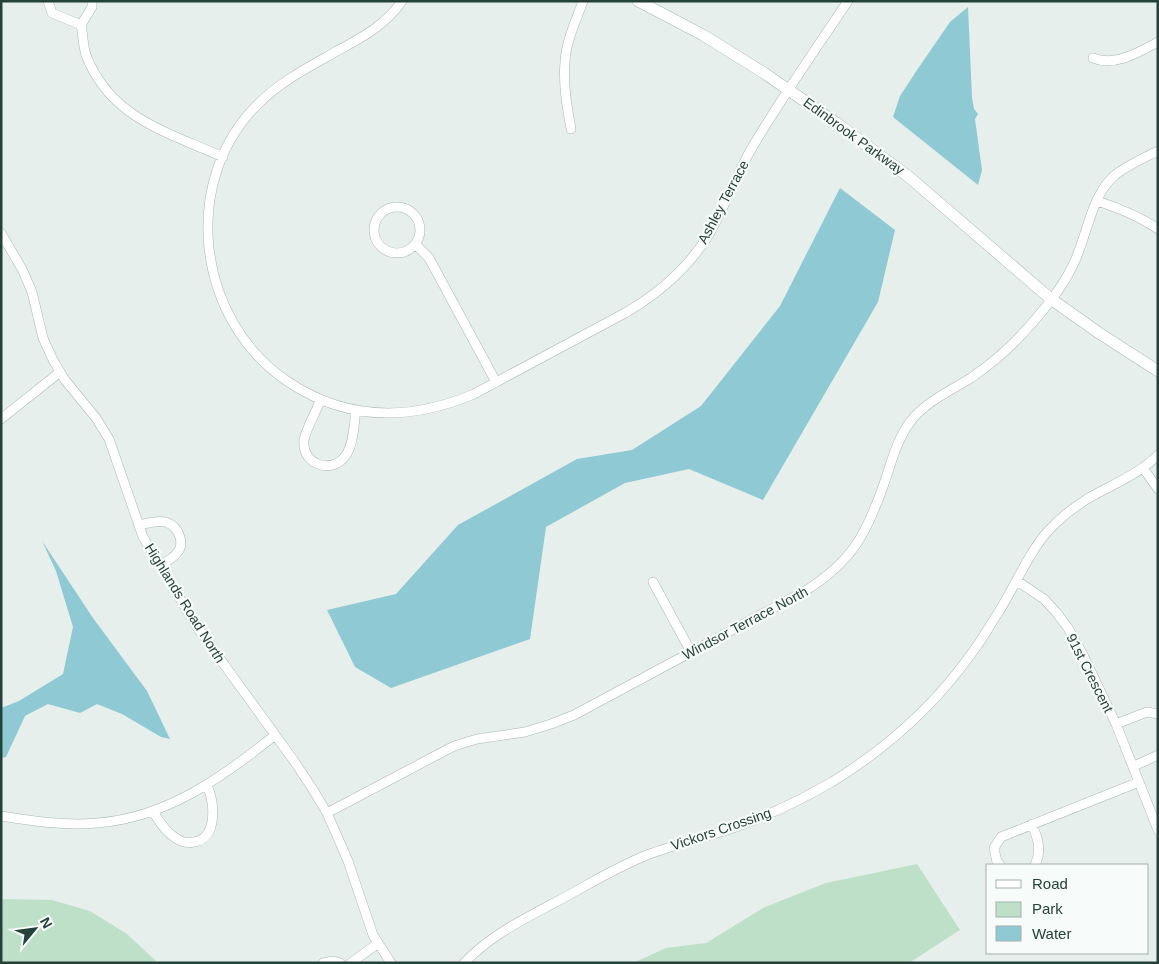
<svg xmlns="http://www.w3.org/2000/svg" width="1159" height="964" font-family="Helvetica,sans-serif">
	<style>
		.green { fill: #bfe0c8 }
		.water { fill: #8ec9d4 }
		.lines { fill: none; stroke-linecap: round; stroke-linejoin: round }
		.minor-casing { stroke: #a8b8b2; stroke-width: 10 }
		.tertiary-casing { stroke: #a8b8b2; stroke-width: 12 }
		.minor { stroke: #fff; stroke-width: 9 }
		.tertiary { stroke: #fff; stroke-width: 11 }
		.labels { text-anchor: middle; stroke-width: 4.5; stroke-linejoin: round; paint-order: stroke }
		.street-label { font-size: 14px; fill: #24423a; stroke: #f7fbf9 }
	</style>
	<rect width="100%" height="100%" fill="#e6efeb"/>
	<path class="green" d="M917 864 960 930 909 963H633L666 948 706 943 765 907 826 883Z
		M1 899 52 900 90 911 127 934 158 963H1Z"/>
	<path class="water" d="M968 7 972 98 974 109 978 114 975 119 982 170 978 185 893 117 900 96 917 70 950 22Z
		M840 188 895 230 878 302 763 500 689 469 625 483 546 527 530 639 391 688 355 667 327 610 396 594 458 525 577 459 632 450 701 406 780 306Z
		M42 541 93 618 147 691 170 739 161 737 122 714 97 704 80 713 48 704 25 716 6 757 1 758V708L19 701 63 674 73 627 56 571Z"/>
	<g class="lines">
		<defs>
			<path id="minor" d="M48 1 52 13 81 25
				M92 1V7L81 25C83 34 83 46 86 55 110 118 167 132 223 157
				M402 1C386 25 361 38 337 51 309 67 281 81 258 104 179 182 197 320 287 381 346 421 410 421 474 394L625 313C658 294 687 269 708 236 726 206 737 171 756 141 785 93 817 47 848 1
				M1093 58C1115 67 1139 52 1158 42
				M571 129C567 107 563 84 565 62 566 41 576 21 583 1
				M1097 201C1119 208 1139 216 1158 229
				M374 230a23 23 0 1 1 46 0a23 23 0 1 1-46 0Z
				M1 233 22 269 32 292 43 338 53 360 65 380 96 418 109 439 143 537 197 627 294 761 312 788 327 813 348 861 373 935 391 963
				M415 244 429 258 496 382
				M320 401C316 412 306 429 304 440 301 465 333 475 346 455 354 443 354 423 356 410
				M1 419 60 372
				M1143 468 1158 489
				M139 525C148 523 158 520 166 522 179 527 186 544 176 554 172 559 165 562 160 566
				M1017 581 1044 599 1056 612 1068 628 1083 655 1116 724 1158 830
				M653 582 691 652
				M1116 724 1147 712 1158 714
				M1134 766 1158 755
				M153 811C159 822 167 834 179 840 184 843 189 843 194 842 219 838 214 801 207 785
				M327 813 454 746 477 739 525 732 551 724 574 715 805 591C853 561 867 533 885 481 892 460 897 440 910 422 925 402 950 391 971 378 991 364 1009 349 1025 331 1042 312 1061 290 1072 267 1087 239 1090 196 1115 175 1128 165 1143 158 1158 151
				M1 816C32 821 65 826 97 823 166 818 223 777 275 735
				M1032 824C1038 839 1042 850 1035 865
				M1000 865 997 862 994 848 1001 837 1139 782
				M323 963 333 961 340 963
				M351 963 377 944
				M464 963C490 936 520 921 552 904 583 888 614 868 647 855 679 843 712 836 744 824 774 813 804 798 832 782 887 748 937 703 974 650 983 638 990 625 998 613 1014 588 1030 550 1049 530 1060 518 1073 508 1087 499 1111 485 1138 475 1158 455"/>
			<path id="tertiary" d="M638 1 703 35 764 73 838 124 909 177 1051 299 1099 333 1158 371"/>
		</defs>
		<use href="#minor" class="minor-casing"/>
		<use href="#tertiary" class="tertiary-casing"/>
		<use href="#minor" class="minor"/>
		<use href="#tertiary" class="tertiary"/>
	</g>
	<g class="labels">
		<g class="street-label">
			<text transform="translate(854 136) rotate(36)" y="5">Edinbrook Parkway</text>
			<text transform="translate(723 202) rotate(-62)" y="5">Ashley Terrace</text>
			<text transform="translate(185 603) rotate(58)" y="5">Highlands Road North</text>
			<text transform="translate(745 623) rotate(-28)" y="5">Windsor Terrace North</text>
			<text transform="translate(1090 673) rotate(63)" y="5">91st Crescent</text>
			<text transform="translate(721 829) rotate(-19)" y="5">Vickors Crossing</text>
		</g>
	</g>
	<rect width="1159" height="964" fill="none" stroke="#24423a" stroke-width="5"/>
	<rect x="986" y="864" width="162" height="90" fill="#f7fbf9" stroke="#a3b1ad"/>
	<rect x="996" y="880" width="25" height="8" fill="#ffffff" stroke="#a3b1ad"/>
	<text x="1032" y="889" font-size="15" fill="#24423a">Road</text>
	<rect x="996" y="902" width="25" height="15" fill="#bfe0c8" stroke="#a3b1ad"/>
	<text x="1032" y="914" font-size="15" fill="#24423a">Park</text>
	<rect x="996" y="926" width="25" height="15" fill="#8ec9d4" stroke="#a3b1ad"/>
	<text x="1032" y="939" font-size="15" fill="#24423a">Water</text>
	<g transform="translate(35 929) rotate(61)" stroke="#f7fbf9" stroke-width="4" paint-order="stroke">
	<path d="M0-4L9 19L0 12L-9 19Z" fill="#24423a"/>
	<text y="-8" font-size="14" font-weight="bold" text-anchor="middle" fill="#24423a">N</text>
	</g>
</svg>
